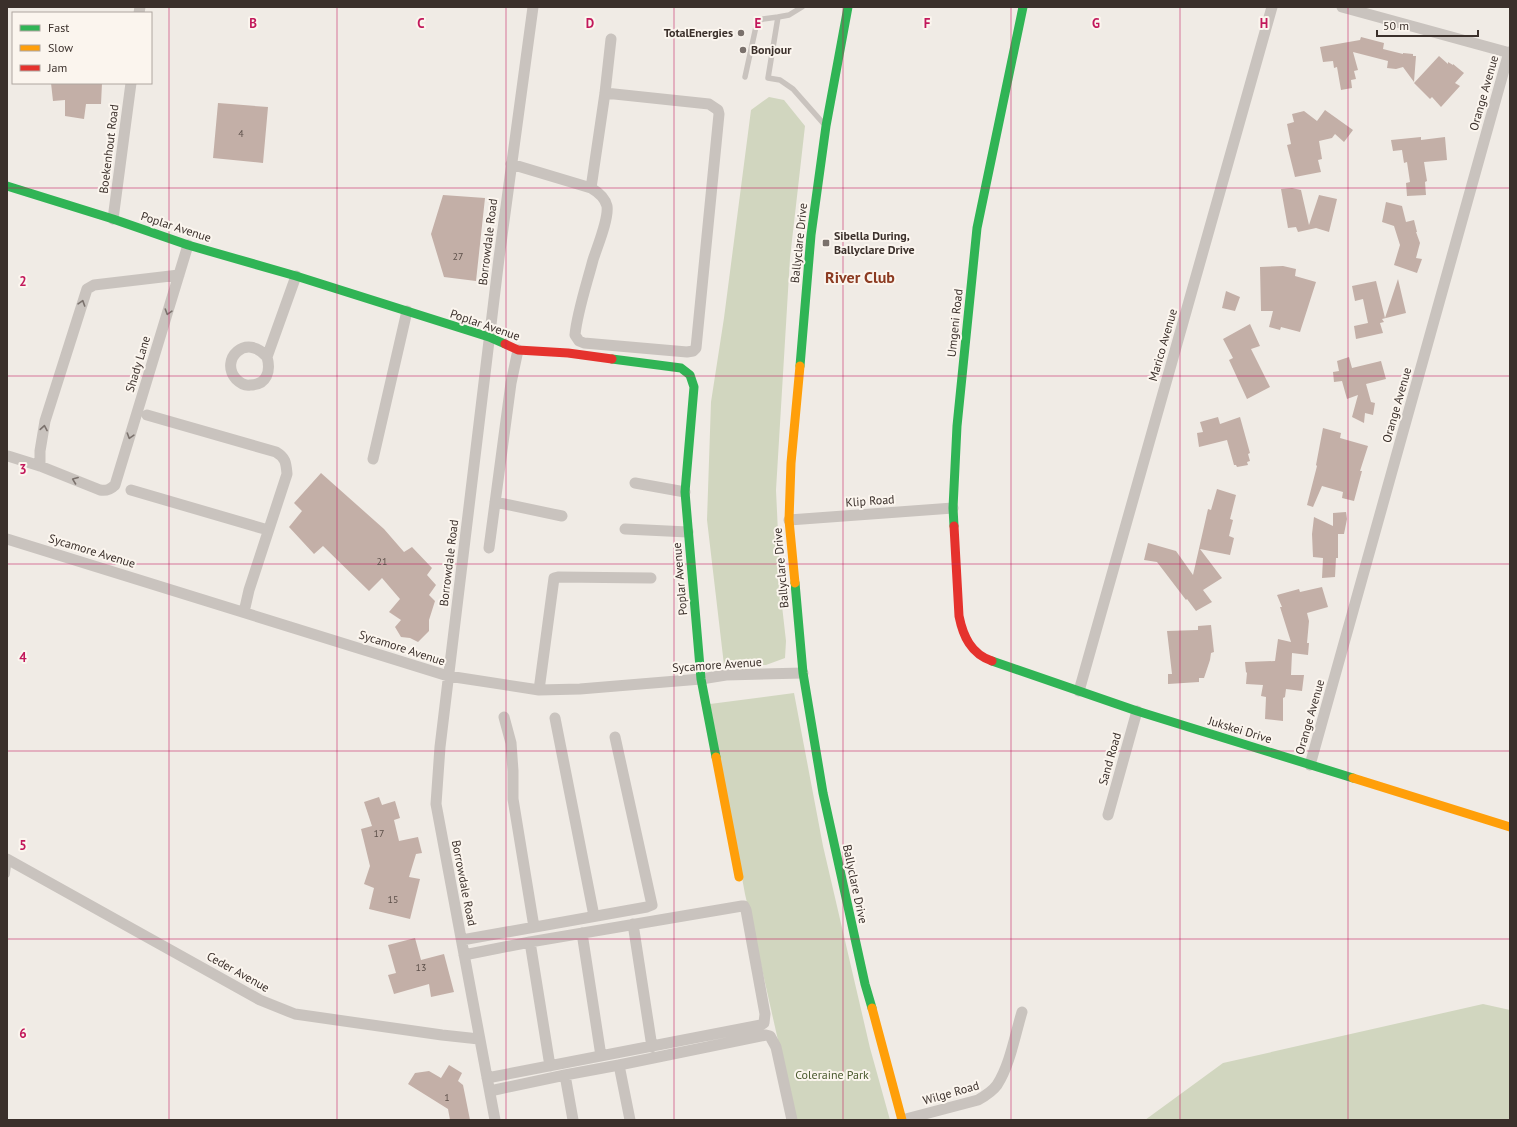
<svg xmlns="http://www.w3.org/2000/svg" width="1517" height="1127" font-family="'PT Sans',sans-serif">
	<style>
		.green { fill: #d1d6bf }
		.building { fill: #c3afa7 }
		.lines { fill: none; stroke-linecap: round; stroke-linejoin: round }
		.lane { stroke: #c9c3be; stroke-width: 5.5 }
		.street { stroke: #c9c3be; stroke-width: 11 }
		.fast { stroke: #30b455; stroke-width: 9 }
		.slow { stroke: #ff9f0a; stroke-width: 9 }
		.jam { stroke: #e5322d; stroke-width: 9 }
		.oneway { stroke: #7b726d }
		.grid { fill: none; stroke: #c2185b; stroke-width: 1; stroke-opacity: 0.55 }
		.poi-dot { fill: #7a716c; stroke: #fbf5ee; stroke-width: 1.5 }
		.labels { text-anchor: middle; stroke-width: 4; stroke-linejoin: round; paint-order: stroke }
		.number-label { font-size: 10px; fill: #5d504a }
		.poi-label { font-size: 12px; font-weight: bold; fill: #3b302b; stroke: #fbf5ee; text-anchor: start }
		.street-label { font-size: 12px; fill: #3b302b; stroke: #fbf5ee }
		.park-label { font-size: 12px; fill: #4a5a2e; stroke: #fbf5ee }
		.district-label { font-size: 16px; font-weight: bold; fill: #8c3b22; stroke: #fbf5ee }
		.grid-label { font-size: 13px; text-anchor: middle; font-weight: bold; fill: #c2185b; stroke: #fbf5ee; stroke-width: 4; stroke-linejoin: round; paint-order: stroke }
	</style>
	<rect width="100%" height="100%" fill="#f0ebe5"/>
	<path class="green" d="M769 97 784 100 805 126 790 258 776 490 781 597 786 641 785 658 766 665H724L707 520 711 402 724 318 751 110Z
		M794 693 823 846 870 1048 890 1120H796L745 894 710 704Z
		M1483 1004 1510 1010V1120H1145L1223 1063Z"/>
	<path class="building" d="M1361 37 1384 43 1383 49 1403 54V53L1413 54V56H1416L1414 82 1403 67 1396 69 1387 68 1388 61 1353 52 1358 70 1354 71 1356 79 1351 80 1352 88 1341 90 1337 67 1334 68 1333 61 1323 62 1320 47 1360 40Z
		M1439 56 1448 64V62L1453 65V64L1464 73 1455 83 1460 86 1441 107 1432 97 1430 99 1414 83Z
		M51 83H102L101 104H86L84 119 65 116V100L53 101Z
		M218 103 268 107 263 163 213 158Z
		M1325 110 1353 130 1344 142 1335 134 1332 138 1319 141 1322 159 1318 160 1321 172 1295 177 1287 145 1291 144 1287 124 1294 122 1292 114 1304 111 1317 121Z
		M1421 137V140L1445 137 1447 160 1424 162 1427 181 1425 182 1426 195 1407 196 1406 183 1410 182 1407 162 1404 163 1402 150 1393 151 1391 140Z
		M1292 188 1301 190 1309 225 1319 195 1337 199 1329 232 1316 228 1298 232 1296 227 1288 228 1281 189Z
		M443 195 485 198 476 281 444 277 431 234Z
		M1386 202 1402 206 1406 222 1414 220 1417 232H1416L1420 243 1416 258 1422 259 1417 273 1394 265 1400 245 1394 226 1382 222Z
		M1283 266 1296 269 1295 276 1316 282 1300 332 1281 327 1280 330 1269 327 1273 311H1261L1260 267Z
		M1398 279 1406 313 1382 319 1384 322 1380 323 1383 333 1356 339 1354 326 1368 323 1363 299 1355 301 1352 286 1376 281 1385 318Z
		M1226 291 1240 297 1235 311 1222 308Z
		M1250 324 1260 346 1251 349 1270 387 1247 399 1229 360 1233 358 1223 339Z
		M1349 357 1352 368 1381 361 1386 379 1366 384 1371 402 1375 403 1373 415 1365 413 1364 423 1352 417 1358 395 1347 399 1342 381 1334 382 1333 372 1339 371 1337 361Z
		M1218 417 1220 424 1240 417 1250 453 1248 454 1250 461 1247 462 1248 465 1237 467 1236 465H1234L1227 440 1199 447 1197 433 1203 432 1200 422Z
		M1323 428 1341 433 1340 438 1368 446 1360 471H1362L1354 501 1342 498 1343 492 1322 486 1313 507 1307 505 1317 466 1316 465Z
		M321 473 384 529 404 552 412 547 432 568 427 575 436 585 429 595 435 601 429 620V631L418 642 410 638 401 637 395 627 401 620 389 612 400 599 382 578 369 591 323 546 314 554 289 527 302 511 294 503Z
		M1217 489 1236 495 1230 519 1233 520 1229 536 1234 538 1230 555 1200 549 1222 578 1203 590 1212 602 1196 611 1187 599 1186 600 1157 562 1144 560 1148 543 1176 551 1193 575 1208 509 1211 510Z
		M1346 512 1347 519 1344 534H1338V558H1336L1335 577 1322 578 1323 558 1313 557 1312 534 1314 517 1333 526V513Z
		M1322 587 1328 607 1307 613 1309 621 1307 643H1309L1308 655 1292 653 1291 675H1304L1302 691 1286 689 1285 697 1283 698V721L1265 719 1266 697 1261 696 1263 685 1246 684 1247 673 1246 672 1245 662 1275 661 1278 639 1291 642 1280 607H1282L1277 595 1299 589 1300 592Z
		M1211 625 1214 652 1211 653 1210 660 1204 678H1199V682L1168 684V674H1172L1167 631 1198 630V626Z
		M379 797 382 805 395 801 400 818 394 820 399 841 418 837 422 853 416 854 409 877 420 879 410 919 369 909 374 888 364 884 370 866 361 829 372 826 364 802Z
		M415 938 421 960 444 954 454 992 431 997 429 984 394 994 388 975 396 973 388 945Z
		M449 1065 462 1073 458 1081 463 1085 470 1120H450L448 1109 408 1084 415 1073 429 1071 441 1078Z"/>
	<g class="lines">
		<path class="lane" d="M802 7 789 15 778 17 768 78 780 80 793 89 823 123
			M745 77 757 22 763 19 778 17
			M7 875 9 860"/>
		<path class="street" d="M1342 7 1510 53
			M139 13 140 7
			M605 93 709 104 718 110 719 114 696 348 693 351 687 352 584 343 579 341 575 335C577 313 587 283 593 260 597 247 609 219 607 206 605 198 598 192 591 188L605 93 611 39
			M511 164 591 188
			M113 219 131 83
			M267 357C246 332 219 360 236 379 240 383 244 386 250 385 267 385 271 371 267 357L296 276
			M147 415 276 452C286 458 286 463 287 474L249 590 244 612
			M8 456 40 466 100 490C106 491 110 490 115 485L188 245
			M373 459 407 311
			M40 466V451L45 421 87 289 94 285 179 275
			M635 483 685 492
			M131 490 268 530
			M495 502 562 516
			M789 520 953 508
			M625 529 688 532
			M7 539 448 676 539 690 580 689 701 679 726 675 803 673
			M489 548 511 383 518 350
			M539 690 554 578 558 577 651 578
			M1079 691 1272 7
			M504 717 511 743 513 771V799L534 927
			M555 718 594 916
			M1310 765 1509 52
			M1108 815 1137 711
			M7 859 260 1000 295 1014 442 1035 479 1039
			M633 924 652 1047
			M582 933 601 1056
			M462 940 647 907 652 905 615 737
			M530 942 550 1066
			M464 955 530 942 742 906H744L746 910 765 1014 764 1023 761 1025 487 1078
			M619 1065 766 1035 770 1036 776 1047 792 1120
			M565 1075 619 1065 630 1120
			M490 1091 565 1075 573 1120
			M495 1120 436 804 440 747 499 258 533 7
			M902 1120 978 1100C985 1096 992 1092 997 1085 1010 1065 1015 1035 1022 1012"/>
		<path class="fast" d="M7 186 113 219 188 245 296 276 489 337 505 344
			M612 359 681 368 690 375 694 387 685 492 701 679 716 757
			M800 366 811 235 826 126 848 7
			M954 526 953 508 957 426 977 228 1023 7
			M795 583 803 673 823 793 865 984 872 1008
			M992 661 1137 711 1353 778"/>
		<path class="slow" d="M795 583 789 520 791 463 800 366
			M716 757 739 877
			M1353 778 1510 827
			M872 1008 902 1120"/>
		<path class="jam" d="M505 344 518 350 568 353 612 359
			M954 526 959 616C963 636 971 654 992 661"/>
	</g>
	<defs><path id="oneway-chevron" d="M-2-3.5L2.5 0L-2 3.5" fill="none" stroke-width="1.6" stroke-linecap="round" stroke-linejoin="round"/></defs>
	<g class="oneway">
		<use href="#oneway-chevron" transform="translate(82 303) rotate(-72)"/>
		<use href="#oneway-chevron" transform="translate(168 312) rotate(107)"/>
		<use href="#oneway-chevron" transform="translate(44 428) rotate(-80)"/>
		<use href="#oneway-chevron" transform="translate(130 436) rotate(107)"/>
		<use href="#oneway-chevron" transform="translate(75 480) rotate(-159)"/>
	</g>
	<path class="grid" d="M169 7V1120M337 7V1120M506 7V1120M674 7V1120M843 7V1120M1011 7V1120M1180 7V1120M1348 7V1120M7 188H1510M7 376H1510M7 564H1510M7 751H1510M7 939H1510"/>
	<g class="poi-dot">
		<circle cx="741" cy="33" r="4"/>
		<circle cx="743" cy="50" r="4"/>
		<rect x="822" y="239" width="8" height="8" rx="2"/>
	</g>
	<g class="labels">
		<g class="number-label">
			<text x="241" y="137">4</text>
			<text x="458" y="260">27</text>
			<text x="382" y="565">21</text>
			<text x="379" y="837">17</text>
			<text x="393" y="903">15</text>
			<text x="421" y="971">13</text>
			<text x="447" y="1101">1</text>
		</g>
		<g class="poi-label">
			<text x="733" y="37" text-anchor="end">TotalEnergies</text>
			<text x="751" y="54">Bonjour</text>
			<text x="834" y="240">Sibella During,<tspan x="834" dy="14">Ballyclare Drive</tspan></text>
		</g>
		<g class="street-label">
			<text transform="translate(1484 93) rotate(-74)" y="4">Orange Avenue</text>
			<text transform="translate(109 149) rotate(-83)" y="4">Boekenhout Road</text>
			<text transform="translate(176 227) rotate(18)" y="4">Poplar Avenue</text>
			<text transform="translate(488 242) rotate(-83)" y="4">Borrowdale Road</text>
			<text transform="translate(799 243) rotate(-84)" y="4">Ballyclare Drive</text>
			<text transform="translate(955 323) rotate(-84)" y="4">Umgeni Road</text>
			<text transform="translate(485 325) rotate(19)" y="4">Poplar Avenue</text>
			<text transform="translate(1163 345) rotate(-74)" y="4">Marico Avenue</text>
			<text transform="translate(138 364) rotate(-73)" y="4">Shady Lane</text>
			<text transform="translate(1397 405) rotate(-74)" y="4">Orange Avenue</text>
			<text transform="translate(870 501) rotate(-4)" y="4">Klip Road</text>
			<text transform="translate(92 551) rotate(17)" y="4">Sycamore Avenue</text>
			<text transform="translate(449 563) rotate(-83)" y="4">Borrowdale Road</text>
			<text transform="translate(781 568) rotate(-95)" y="4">Ballyclare Drive</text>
			<text transform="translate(680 579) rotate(-95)" y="4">Poplar Avenue</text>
			<text transform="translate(402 648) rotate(18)" y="4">Sycamore Avenue</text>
			<text transform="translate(717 665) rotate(-4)" y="4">Sycamore Avenue</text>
			<text transform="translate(1310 717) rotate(-74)" y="4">Orange Avenue</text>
			<text transform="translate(1240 730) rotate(17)" y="4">Jukskei Drive</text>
			<text transform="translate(1110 759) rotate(-74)" y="4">Sand Road</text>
			<text transform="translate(464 883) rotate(79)" y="4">Borrowdale Road</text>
			<text transform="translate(855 884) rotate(78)" y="4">Ballyclare Drive</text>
			<text transform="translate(238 972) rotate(29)" y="4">Ceder Avenue</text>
			<text transform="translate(951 1093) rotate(-16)" y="4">Wilge Road</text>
		</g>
		<g class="park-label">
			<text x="832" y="1079">Coleraine Park</text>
		</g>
		<g class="district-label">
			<text x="860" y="283">River Club</text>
		</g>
	</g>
	<g class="grid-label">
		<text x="253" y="28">B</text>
		<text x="421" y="28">C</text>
		<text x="590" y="28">D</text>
		<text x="758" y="28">E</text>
		<text x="927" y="28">F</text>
		<text x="1096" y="28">G</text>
		<text x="1264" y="28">H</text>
		<text x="23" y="286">2</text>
		<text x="23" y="474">3</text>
		<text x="23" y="662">4</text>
		<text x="23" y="850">5</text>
		<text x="23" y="1038">6</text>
	</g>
	<rect width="1517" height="1127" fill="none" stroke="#3b302b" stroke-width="16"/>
	<rect x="12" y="12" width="140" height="72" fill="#fbf5ee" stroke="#aea6a0"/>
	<rect x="20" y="25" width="20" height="6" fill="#30b455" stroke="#aea6a0"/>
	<text x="48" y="32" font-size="12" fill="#3b302b">Fast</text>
	<rect x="20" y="45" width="20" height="6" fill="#ff9f0a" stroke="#aea6a0"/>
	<text x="48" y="52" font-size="12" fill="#3b302b">Slow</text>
	<rect x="20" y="65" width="20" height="6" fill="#e5322d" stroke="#aea6a0"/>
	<text x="48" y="72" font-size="12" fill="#3b302b">Jam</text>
	<path d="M1377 30v6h101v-6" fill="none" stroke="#3b302b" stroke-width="2"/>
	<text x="1383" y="30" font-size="12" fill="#3b302b" stroke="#fbf5ee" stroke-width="3" paint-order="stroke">50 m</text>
</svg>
